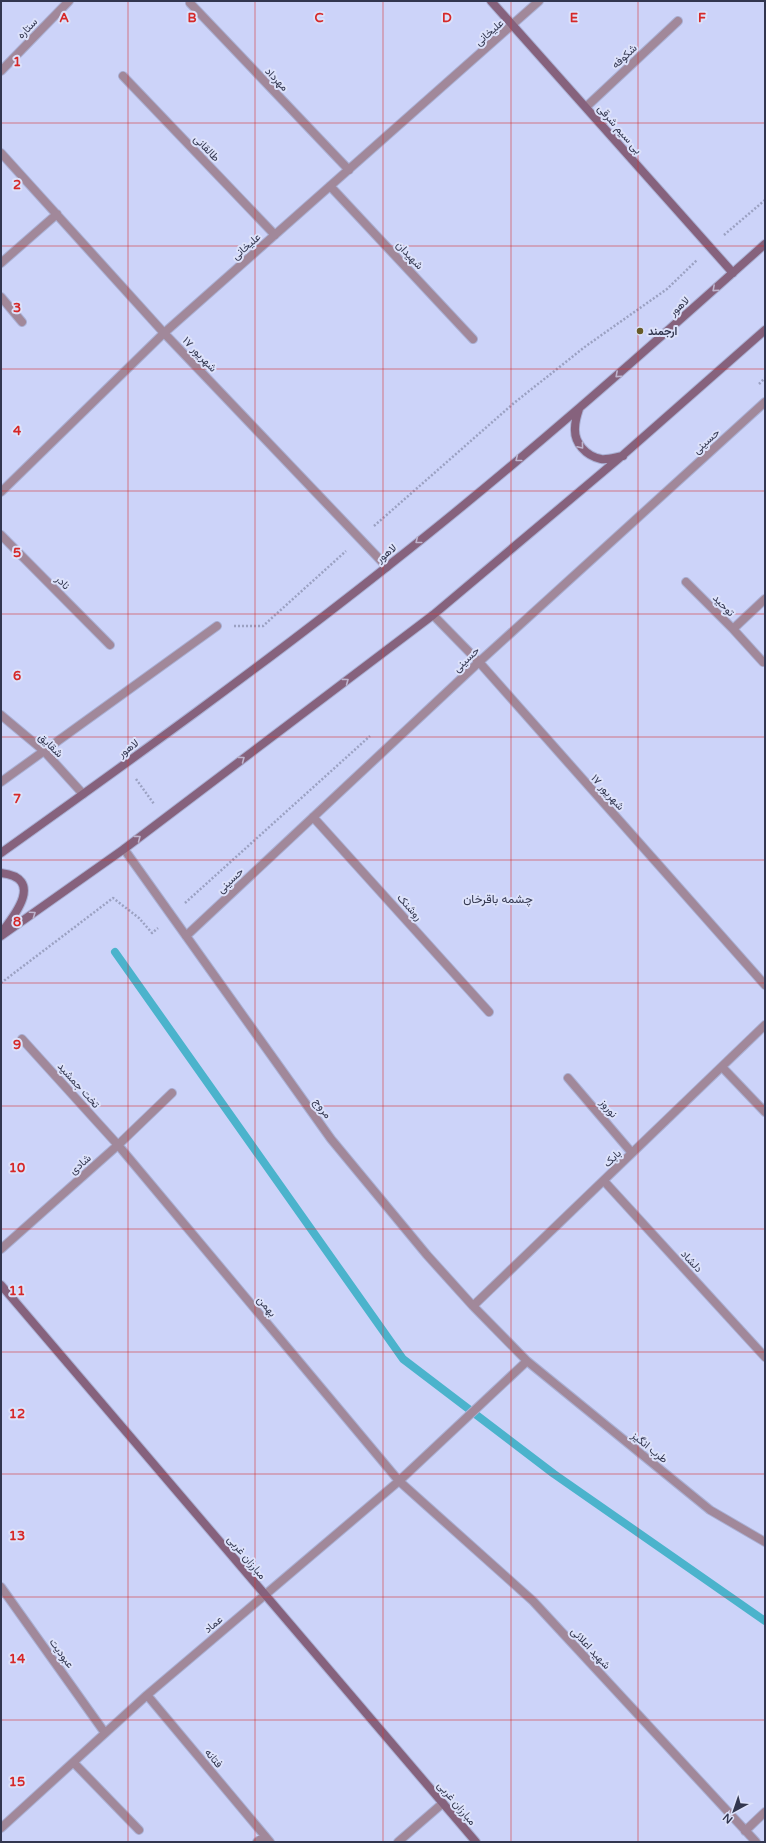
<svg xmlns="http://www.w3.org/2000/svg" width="766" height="1843" font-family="'Varela Round',Vazirmatn,sans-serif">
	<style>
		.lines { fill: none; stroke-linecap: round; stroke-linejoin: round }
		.stream { stroke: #4bb3cc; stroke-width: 8 }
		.street-casing { stroke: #aab0d4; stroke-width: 10 }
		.secondary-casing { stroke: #aab0d4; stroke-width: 10 }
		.path { stroke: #9ba1c2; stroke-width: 2.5; stroke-dasharray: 2 2; stroke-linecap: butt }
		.street { stroke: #a1889a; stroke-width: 8 }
		.secondary { stroke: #86627d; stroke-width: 8 }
		.oneway { stroke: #beb5ce }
		.grid { fill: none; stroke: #d62828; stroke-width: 1; stroke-opacity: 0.55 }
		.poi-dot { fill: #675b28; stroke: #dce1fa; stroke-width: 1.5 }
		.labels { text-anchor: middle; stroke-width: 4; stroke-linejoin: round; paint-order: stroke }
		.street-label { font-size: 11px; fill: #32364f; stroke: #dce1fa }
		.poi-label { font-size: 11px; font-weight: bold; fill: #32364f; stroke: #dce1fa; text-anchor: start }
		.neighbourhood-label { font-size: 12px; fill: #32364f; stroke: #dce1fa }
		.grid-label { font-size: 13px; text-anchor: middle; font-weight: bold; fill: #d62828; stroke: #dce1fa; stroke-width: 4; stroke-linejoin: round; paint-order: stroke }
	</style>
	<rect width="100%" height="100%" fill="#ccd3f9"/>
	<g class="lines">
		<path class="stream" d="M115 952 403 1359 554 1474 765 1621"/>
		<defs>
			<path id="street" d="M190 3 349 170
				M1 71 69 1
				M123 76 275 235
				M586 107 678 21
				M1 153 164 333 387 567
				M330 186 473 339
				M1 263 57 214
				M1 297 22 322
				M1 492 164 333 539 1
				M1 535 110 645
				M686 582 733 629 765 599
				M433 615 479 662 765 985
				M733 629 763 662
				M1 715 44 751 83 794
				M1 782 217 626
				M313 817 489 1012
				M124 849 331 1139 427 1255 473 1306 527 1361 710 1510 765 1542
				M186 936 479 662 765 402
				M22 1039 118 1145 399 1481 533 1601 756 1842
				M722 1067 765 1112
				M568 1078 632 1153
				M604 1181 765 1357
				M1 1249 118 1145 172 1093
				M473 1306 765 1025
				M1 1587 105 1733
				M147 1695 270 1842
				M74 1763 139 1830
				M1 1828 147 1695 399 1481 527 1361
				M745 1831 765 1812
				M257 1842 265 1836
				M398 1842 443 1803"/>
			<path id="secondary" d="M491 1 733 273
				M579 409C577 415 575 422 575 428 574 443 586 456 601 459 608 460 616 457 623 456
				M1 853C131 760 262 666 388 566 518 464 642 354 765 244
				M1 873C44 878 16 914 1 933
				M1 936 124 849 433 615 623 455 765 330
				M1 1285 476 1842"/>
		</defs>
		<use href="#street" class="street-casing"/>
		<use href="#secondary" class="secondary-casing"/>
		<path class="path" d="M724 235 765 200
			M759 384 765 378
			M374 526 514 403 586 346 667 289 697 260
			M234 626H263L346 551
			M136 779 154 804
			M185 903 370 736
			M1 983 113 898 139 918 152 933 158 928"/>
		<use href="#street" class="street"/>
		<use href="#secondary" class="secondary"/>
	</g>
	<defs><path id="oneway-chevron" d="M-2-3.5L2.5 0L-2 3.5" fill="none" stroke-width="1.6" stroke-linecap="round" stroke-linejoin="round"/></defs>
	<g class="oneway">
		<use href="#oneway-chevron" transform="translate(715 289) rotate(138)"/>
		<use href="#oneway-chevron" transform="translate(618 375) rotate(138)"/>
		<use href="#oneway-chevron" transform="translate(581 446) rotate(50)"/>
		<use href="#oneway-chevron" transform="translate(518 459) rotate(141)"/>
		<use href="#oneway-chevron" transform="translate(418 541) rotate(141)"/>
		<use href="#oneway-chevron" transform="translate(346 681) rotate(-37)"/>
		<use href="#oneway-chevron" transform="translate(242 759) rotate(-37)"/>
		<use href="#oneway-chevron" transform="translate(138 838) rotate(-37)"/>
		<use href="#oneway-chevron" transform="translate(33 914) rotate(-35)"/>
	</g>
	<path class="grid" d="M128 1V1842M255 1V1842M383 1V1842M511 1V1842M638 1V1842M1 123H765M1 246H765M1 369H765M1 491H765M1 614H765M1 737H765M1 860H765M1 983H765M1 1106H765M1 1229H765M1 1352H765M1 1474H765M1 1597H765M1 1720H765"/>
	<circle class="poi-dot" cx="640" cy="331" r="4"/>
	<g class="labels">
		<g class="street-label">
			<text transform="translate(27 28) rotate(-46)" y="4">ستاره</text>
			<text transform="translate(489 32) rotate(-41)" y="4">علیخانی</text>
			<text transform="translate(624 56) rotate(-43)" y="4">شکوفه</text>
			<text transform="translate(277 79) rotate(46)" y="4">مهرداد</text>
			<text transform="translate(620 129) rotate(49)" y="4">بی سیم شرقی</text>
			<text transform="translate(207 148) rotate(46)" y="4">طالقانی</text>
			<text transform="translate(246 246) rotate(-41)" y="4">علیخانی</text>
			<text transform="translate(410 255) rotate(47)" y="4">شهیدان</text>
			<text transform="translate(679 306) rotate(-42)" y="4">لاهور</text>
			<text transform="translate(200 354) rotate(46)" y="4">۱۷ شهریور</text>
			<text transform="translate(706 441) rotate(-42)" y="4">حسینی</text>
			<text transform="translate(386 553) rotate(-39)" y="4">لاهور</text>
			<text transform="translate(63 582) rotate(45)" y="4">نادر</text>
			<text transform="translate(724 605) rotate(46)" y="4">توحید</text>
			<text transform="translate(466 659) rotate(-43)" y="4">حسینی</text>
			<text transform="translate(51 745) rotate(44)" y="4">شقایق</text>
			<text transform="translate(128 748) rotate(-36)" y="4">لاهور</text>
			<text transform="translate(608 792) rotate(48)" y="4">۱۷ شهریور</text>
			<text transform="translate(230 880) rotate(-43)" y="4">حسینی</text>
			<text transform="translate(410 907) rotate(48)" y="4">روشنک</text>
			<text transform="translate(79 1085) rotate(48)" y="4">تخت جمشید</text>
			<text transform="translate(323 1108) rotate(54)" y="4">مروج</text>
			<text transform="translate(609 1108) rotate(50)" y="4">نوروز</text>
			<text transform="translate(612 1158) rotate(-44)" y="4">بابک</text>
			<text transform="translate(80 1164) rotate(-41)" y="4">شادی</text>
			<text transform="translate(692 1261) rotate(47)" y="4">دلشاد</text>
			<text transform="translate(267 1306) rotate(50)" y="4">بهمن</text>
			<text transform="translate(650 1447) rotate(39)" y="4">طرب انگیز</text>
			<text transform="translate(247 1557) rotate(50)" y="4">مبارزان غربی</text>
			<text transform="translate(213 1624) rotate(-40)" y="4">عماد</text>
			<text transform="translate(591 1648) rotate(47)" y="4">شهید اعلائی</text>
			<text transform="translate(62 1653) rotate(54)" y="4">عبودیت</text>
			<text transform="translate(214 1758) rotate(50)" y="4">فتانه</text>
			<text transform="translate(457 1803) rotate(50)" y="4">مبارزان غربی</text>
		</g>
		<g class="poi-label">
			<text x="648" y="335">ارجمند</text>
		</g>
		<g class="neighbourhood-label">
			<text x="498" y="903">چشمه باقرخان</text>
		</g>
	</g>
	<g class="grid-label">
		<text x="64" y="22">A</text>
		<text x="192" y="22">B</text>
		<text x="319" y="22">C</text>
		<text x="447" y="22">D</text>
		<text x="574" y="22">E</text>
		<text x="702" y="22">F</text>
		<text x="17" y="66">1</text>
		<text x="17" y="189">2</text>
		<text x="17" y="312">3</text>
		<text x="17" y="435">4</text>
		<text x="17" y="557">5</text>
		<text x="17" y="680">6</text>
		<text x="17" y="803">7</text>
		<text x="17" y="926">8</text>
		<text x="17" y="1049">9</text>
		<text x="17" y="1172">10</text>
		<text x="17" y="1295">11</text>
		<text x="17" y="1418">12</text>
		<text x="17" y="1540">13</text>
		<text x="17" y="1663">14</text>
		<text x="17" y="1786">15</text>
	</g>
	<rect width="766" height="1843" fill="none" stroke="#32364f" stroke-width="4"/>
	<g transform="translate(734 1811) rotate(220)" stroke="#dce1fa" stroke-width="3" paint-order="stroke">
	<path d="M0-3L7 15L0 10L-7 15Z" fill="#32364f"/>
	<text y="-6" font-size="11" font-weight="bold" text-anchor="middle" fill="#32364f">N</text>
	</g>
</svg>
